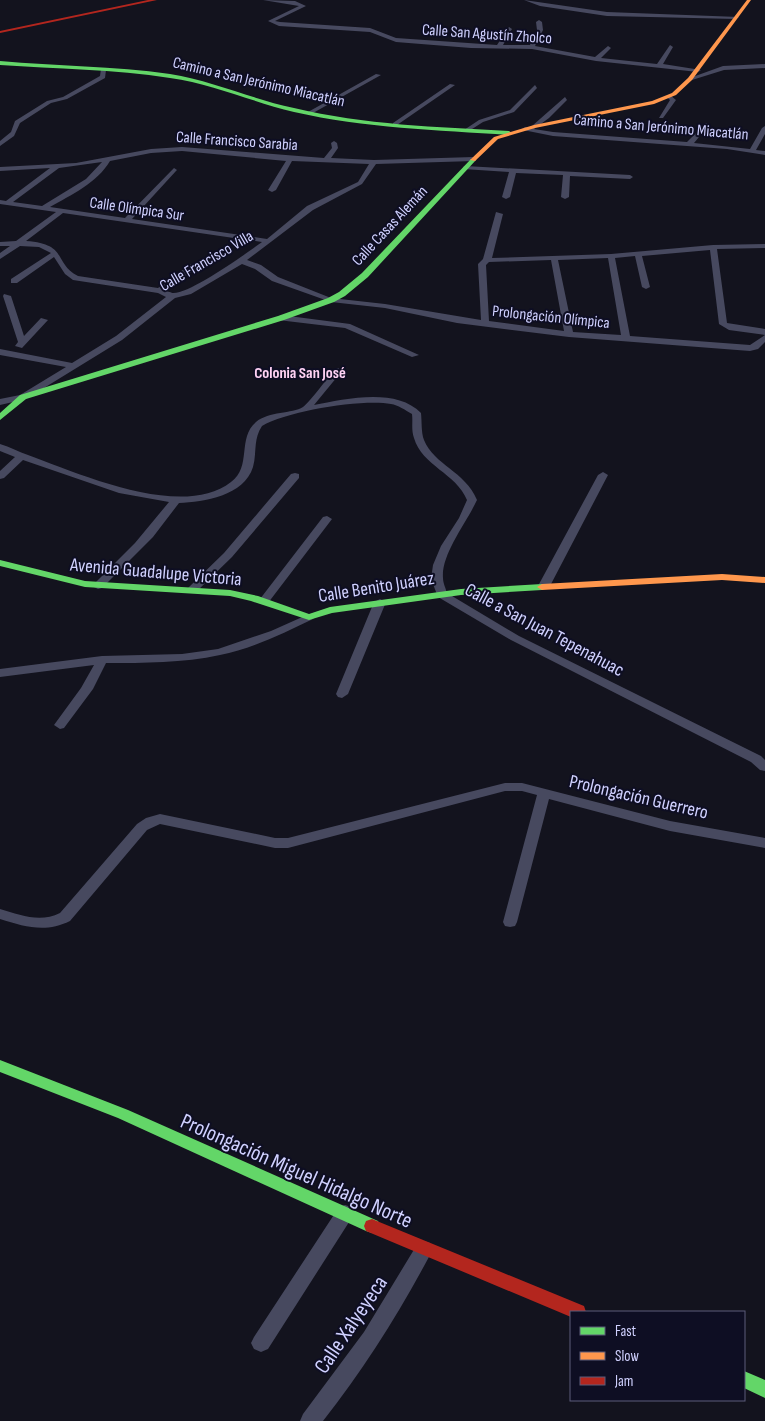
<svg xmlns="http://www.w3.org/2000/svg" width="765" height="1421" font-family="'Sofia Sans Condensed',sans-serif">
	<style>
		.lines { fill: none; stroke-linecap: round; stroke-linejoin: round }
		.street { fill: #47495f; fill-rule: evenodd }
		.fast { fill: #63d668; fill-rule: evenodd }
		.slow { fill: #ff974d; fill-rule: evenodd }
		.jam { fill: #b3261e; fill-rule: evenodd }
		.labels { text-anchor: middle; stroke-width: 4; stroke-linejoin: round; paint-order: stroke }
		.far-street-label { font-size: 16px; fill: #d0d1ff; stroke: #0e0e23 }
		.far-neighbourhood-label { font-size: 16px; font-weight: bold; fill: #ffd2f5; stroke: #0e0e23 }
		.street-label { font-size: 19px; fill: #d0d1ff; stroke: #0e0e23 }
		.near-street-label { font-size: 22px; fill: #d0d1ff; stroke: #0e0e23 }
	</style>
	<rect width="100%" height="100%" fill="#13131e"/>
	<g class="lines">
		<path class="street" d="M263 0 295 1 306 6 275 21 280 22 370 28 396 38 497 45 509 27 512 29 503 45H530L537 30 536 22 539 20 542 22 543 30 535 46 595 57 608 46 611 48 601 58 657 64 670 45 673 47 663 64 701 70 698 72 596 61 532 49 471 48 396 42 370 32 279 26 268 21 299 6Z
			M524 0 607 12 739 17 736 19 607 16 540 6Z
			M765 64V68L724 70 692 80 687 79 723 66Z
			M101 69 106 70 105 78 67 99 51 103 20 123 14 136 0 146V141L11 132 15 121 47 101 63 97 100 76Z
			M376 74 381 75 313 113 308 112Z
			M450 84 455 85 397 125H393V123Z
			M535 85 537 88 514 112 483 122 469 131 464 130 479 120 510 110Z
			M670 95 676 100 663 118H659L670 100 667 97Z
			M565 97 567 100 549 118 534 129 553 132 687 142 706 123 709 125 694 143 750 149 762 128 765 126V134L756 150 765 151V155L727 149 553 136 523 130 522 129 525 127 532 128V126Z
			M334 141 337 143 338 148 331 158 374 160 474 157 477 159 474 161 376 164 362 184 313 210 247 260 261 265 278 277 331 298 385 304 481 320 478 264 483 259 496 212 503 214 492 258 611 254 713 245 765 244V248L717 249 727 323 765 329V342L758 349 750 351 569 337 457 323 385 308 331 302 272 281 255 269 242 264 191 294 175 298 122 340 26 399 0 405V399L20 395 66 367 0 355V349L72 363 116 336 166 297 158 293 73 280 65 274 54 257 17 283H11V279L51 253 39 247 20 246 0 259V253L10 246H0V242L16 241 56 212 0 204V200L6 201 50 168 0 171V167L76 163 151 149 182 147 324 158 332 148 331 143ZM182 151 286 161 268 190 272 192 276 190 292 161 369 164 358 182 307 206 267 239 132 219 176 171 177 170 174 168 125 218 50 207C71 195 97 183 110 161L151 153ZM102 162 86 179 42 206 13 202 59 168ZM63 213 262 242C247 253 190 294 173 293 172 293 167 291 166 291L197 268V264H191L158 288 78 276C53 263 69 244 26 241ZM710 250 719 324 729 330 765 335 750 345 630 336 615 258 635 256 642 287 646 289 650 287 642 256ZM608 258 621 335 573 332 558 260ZM551 260 564 331 489 321 486 265 489 262Z
			M465 166 630 175 633 177 630 179 570 176 569 197 565 199 561 197 563 175 516 173 510 197 506 199 502 197 509 172 463 169V167Z
			M4 294 11 296 24 336 41 318 48 320 22 348 15 346 18 342 3 296Z
			M281 315 350 324 419 355 412 357 345 328 278 320 277 318Z
			M338 368 342 371 314 405C345 399 396 387 421 413 422 422 421 432 424 440 434 465 465 471 477 500 467 522 441 554 443 578 443 583 446 589 447 593L519 636 761 756 765 760V771L760 770 751 762 511 640 438 597 431 579 433 565 441 546 459 518 467 500C456 473 422 466 414 438 411 430 413 422 412 414 405 410 398 405 391 404 361 399 288 411 262 426 253 439 257 453 253 467 244 496 204 502 179 503L153 537 102 588 98 589 92 586 135 543 169 502 119 493 23 460 4 478 0 479V471L15 457 0 451V444C10 447 19 452 28 455 80 474 182 520 231 482 252 467 237 438 256 422 269 411 292 414 303 407 311 401 327 378 335 369Z
			M603 472 608 475 550 586 544 589 540 588 538 586 598 475Z
			M295 473 299 474V478L232 557 196 592H188L186 590 188 588 224 553 291 474Z
			M327 516 332 519 268 603H260L258 601 260 599 323 517Z
			M380 599 386 602 348 694 342 698 338 697 336 694 374 602Z
			M309 614 313 615 315 617 313 619C284 633 252 649 220 655 183 663 144 663 106 663L93 689 64 728 60 729 54 725 81 688 94 665 0 677V669L102 656 182 654 218 649 271 631Z
			M505 783H522L670 821 765 838V848L670 831 549 799 517 922 515 926 510 927 505 926 503 922 537 795 522 791H505L288 848H275L160 824 147 830 70 921C46 933 25 927 0 919V909C20 915 40 923 60 913L137 824 146 818 160 814 275 838H288Z
			M345 1205 351 1207 354 1213 351 1219 268 1349 261 1352 254 1349 251 1343 254 1337 339 1207Z
			M424 1241 430 1243 433 1249 430 1255C399 1313 364 1369 323 1421H300L303 1414 364 1332 418 1243Z"/>
		<path class="fast" d="M0 61C56 66 114 66 170 74 213 81 252 99 294 108 365 125 437 127 509 131L512 133 509 135C437 130 365 128 294 112 252 102 213 84 170 78 114 69 56 69 0 65Z
			M471 159 476 160 368 277 345 296 334 302 284 320 26 399 0 420V413L20 395 278 316 328 298 339 292 362 273Z
			M0 560 85 581 230 590 258 596 309 614 330 607 461 589 542 584 547 587 542 590 461 595 332 613 309 620 251 601 230 596 85 587 0 566Z
			M0 1060 128 1110 378 1221 380 1226 378 1231 372 1233 366 1231 118 1118 0 1072Z
			M744 1371 765 1380V1398L744 1388Z"/>
		<path class="slow" d="M747 0H751L692 80 676 95 654 104 535 128 498 139 475 161 470 160 494 137 534 125 652 101 672 93 688 78Z
			M722 574 765 577V583L722 580 542 590 537 587 542 584Z"/>
		<path class="jam" d="M148 0H157L0 33V31Z
			M372 1219 584 1306 586 1312H571V1317L366 1231 364 1226 366 1221Z"/>
	</g>
	<g class="labels">
		<g class="far-street-label">
			<text transform="translate(487 33) rotate(4)" y="6">Calle San Agustín Zholco</text>
			<text transform="translate(259 81) rotate(13)" y="6">Camino a San Jerónimo Miacatlán</text>
			<text transform="translate(661 126) rotate(5)" y="6">Camino a San Jerónimo Miacatlán</text>
			<text transform="translate(237 140) rotate(4)" y="6">Calle Francisco Sarabia</text>
			<text transform="translate(137 208) rotate(8)" y="6">Calle Olímpica Sur</text>
			<text transform="translate(389 225) rotate(-47)" y="6">Calle Casas Alemán</text>
			<text transform="translate(206 260) rotate(-30)" y="6">Calle Francisco Villa</text>
			<text transform="translate(551 316) rotate(6)" y="6">Prolongación Olímpica</text>
		</g>
		<g class="far-neighbourhood-label">
			<text x="300" y="378">Colonia San José</text>
		</g>
		<g class="street-label">
			<text transform="translate(156 571) rotate(5)" y="7">Avenida Guadalupe Victoria</text>
			<text transform="translate(376 586) rotate(-9)" y="7">Calle Benito Juárez</text>
			<text transform="translate(545 629) rotate(28)" y="7">Calle a San Juan Tepenahuac</text>
			<text transform="translate(639 796) rotate(13)" y="7">Prolongación Guerrero</text>
		</g>
		<g class="near-street-label">
			<text transform="translate(297 1170) rotate(24)" y="8">Prolongación Miguel Hidalgo Norte</text>
			<text transform="translate(350 1324) rotate(-56)" y="8">Calle Xalyeyeca</text>
		</g>
	</g>
	<rect x="570" y="1311" width="175" height="90" fill="#0e0e23" stroke="#5c5c7b"/>
	<rect x="580" y="1327" width="25" height="8" fill="#63d668" stroke="#5c5c7b"/>
	<text x="615" y="1336" font-size="15" fill="#d0d1ff">Fast</text>
	<rect x="580" y="1352" width="25" height="8" fill="#ff974d" stroke="#5c5c7b"/>
	<text x="615" y="1361" font-size="15" fill="#d0d1ff">Slow</text>
	<rect x="580" y="1377" width="25" height="8" fill="#b3261e" stroke="#5c5c7b"/>
	<text x="615" y="1386" font-size="15" fill="#d0d1ff">Jam</text>
</svg>
